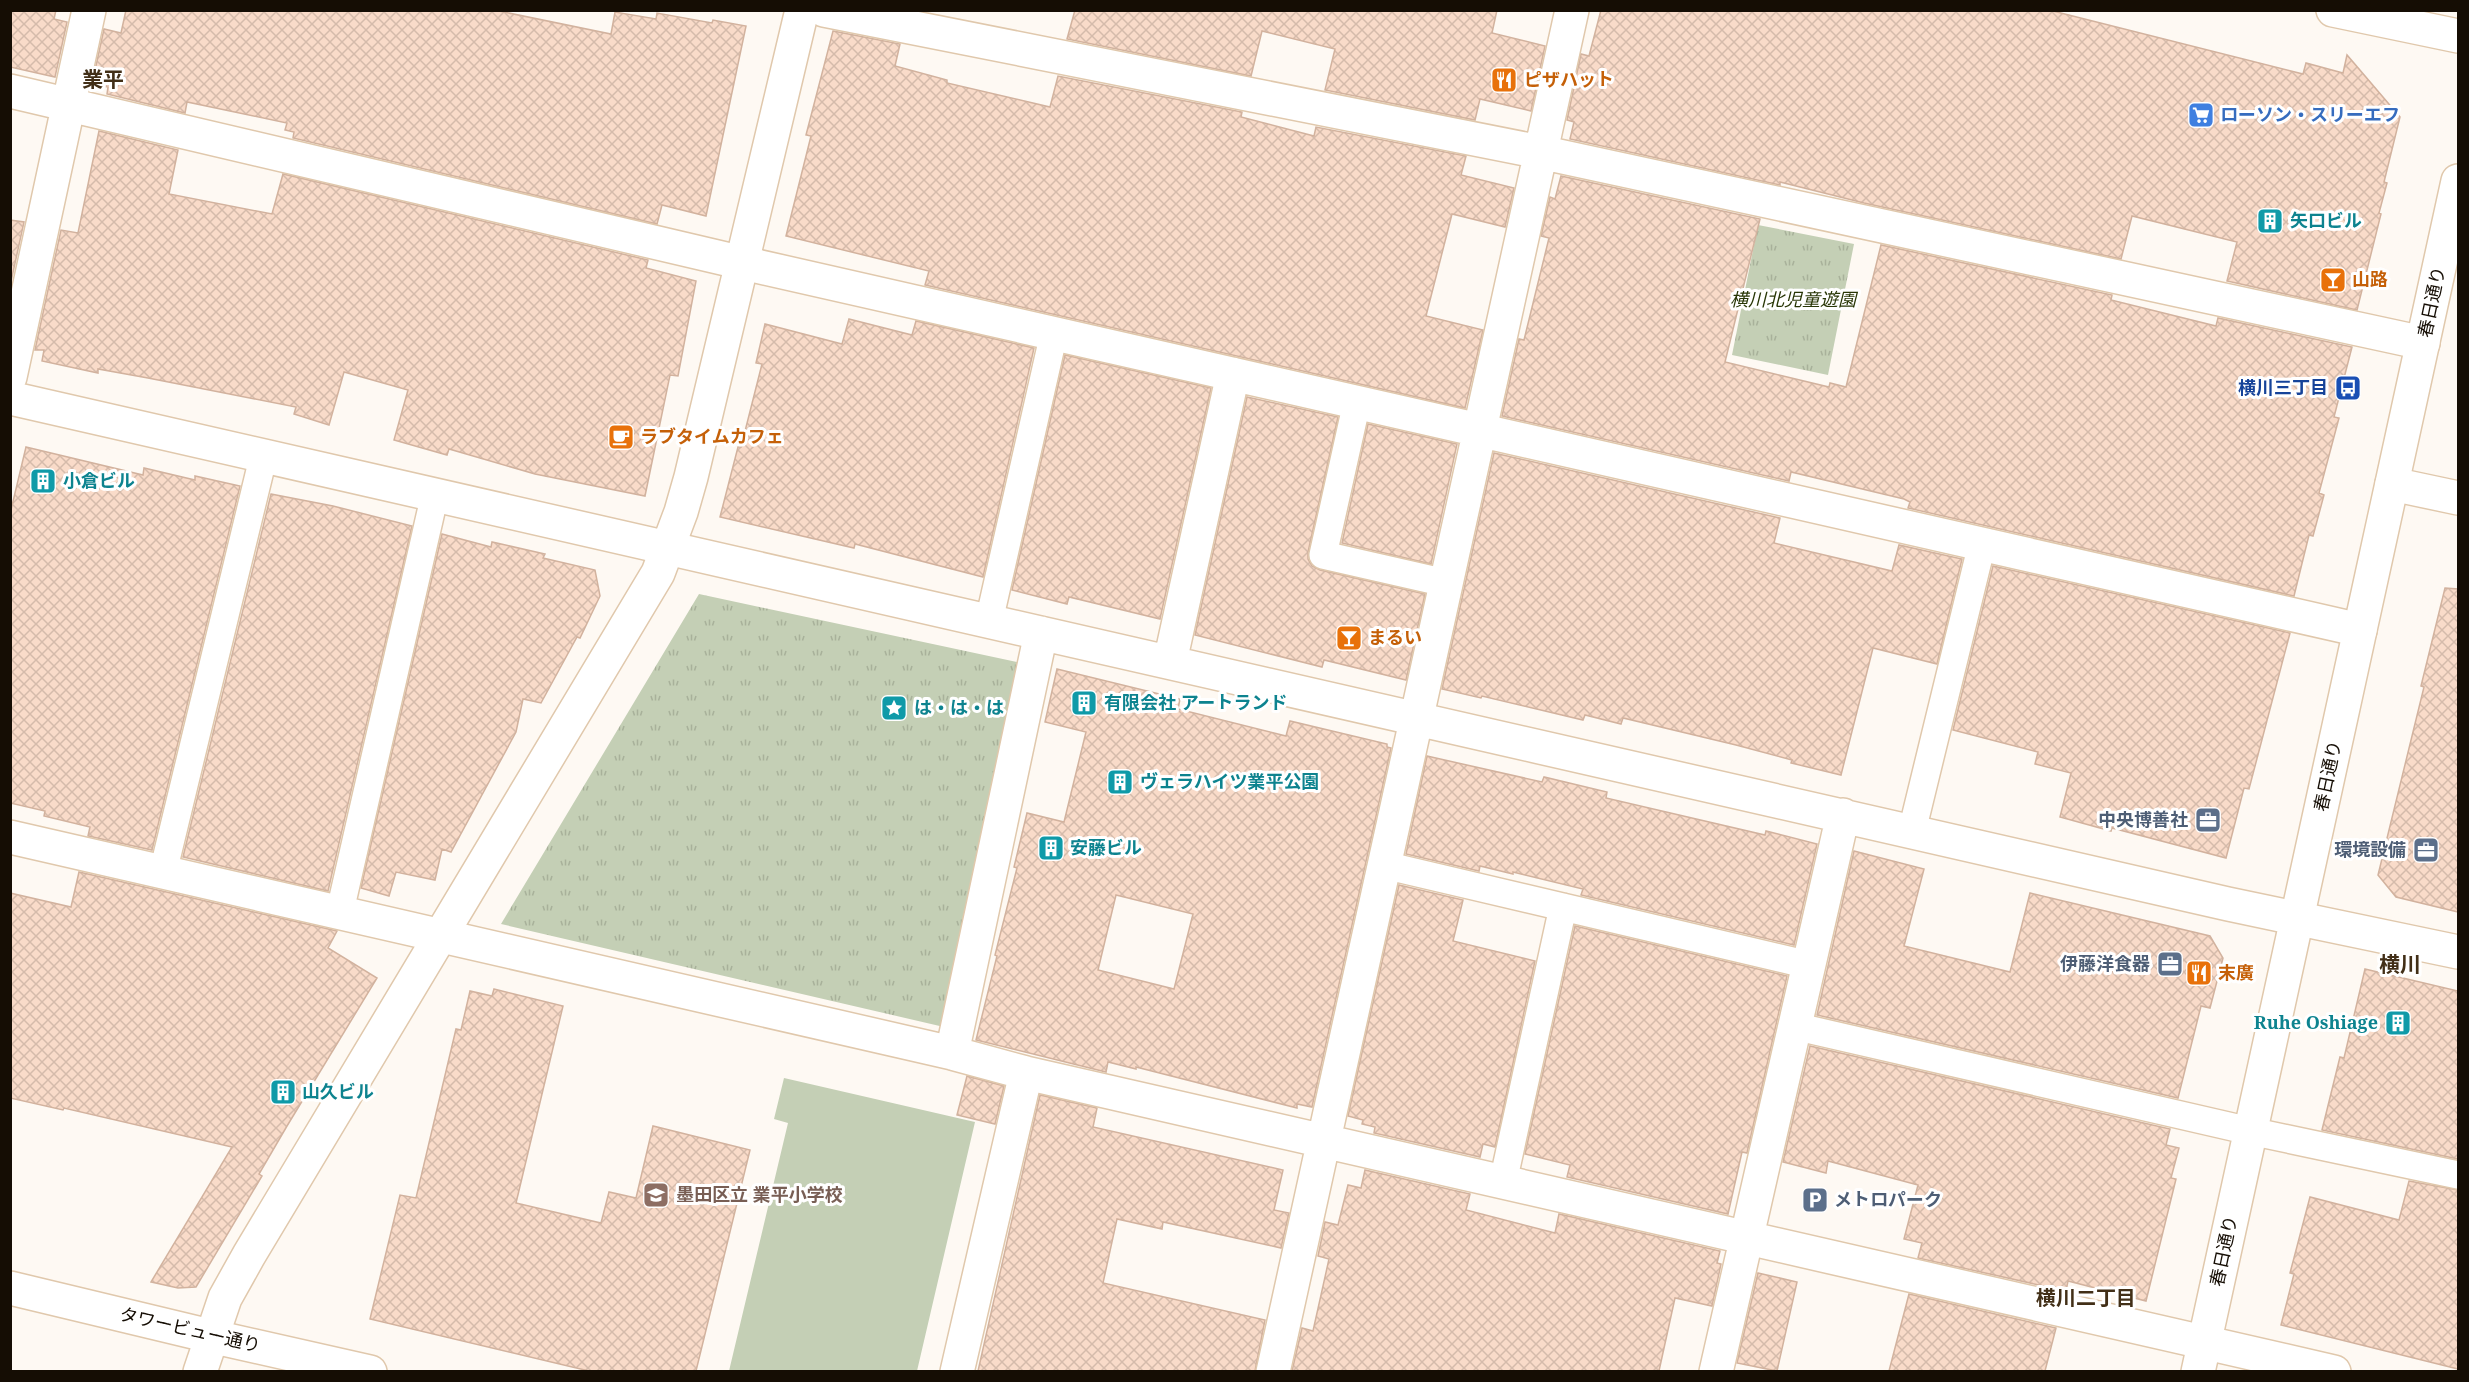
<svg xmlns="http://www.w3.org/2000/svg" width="2469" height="1382" font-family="'Noto Serif','Noto Sans JP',serif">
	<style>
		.green { fill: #c4cfb5 }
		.park { fill: url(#park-tufts) }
		.building { fill: url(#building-cross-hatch); stroke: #d2b29e; stroke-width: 1.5; fill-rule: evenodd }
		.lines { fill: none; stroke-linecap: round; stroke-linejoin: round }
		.lane-casing { stroke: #e0c8ac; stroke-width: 30 }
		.street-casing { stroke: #e0c8ac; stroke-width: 36 }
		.secondary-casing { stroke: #e0c8ac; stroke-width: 36 }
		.lane { stroke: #fff; stroke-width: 27 }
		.street { stroke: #fff; stroke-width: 33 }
		.secondary { stroke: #fff; stroke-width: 33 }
		.labels { text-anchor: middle; stroke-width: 6; stroke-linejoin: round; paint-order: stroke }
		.food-label { font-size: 18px; font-weight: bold; fill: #c56008; stroke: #fff; text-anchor: start }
		.shop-label { font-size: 18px; font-weight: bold; fill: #366cbe; stroke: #fff; text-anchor: start }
		.culture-label { font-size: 18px; font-weight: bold; fill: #0d838f; stroke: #fff; text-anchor: start }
		.park-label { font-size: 18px; font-style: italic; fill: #283606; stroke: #fff }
		.street-label { font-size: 18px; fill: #150d04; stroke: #fff }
		.transit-label { font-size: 18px; font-weight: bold; fill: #164399; stroke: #fff; text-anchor: end }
		.service-label { font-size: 18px; font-weight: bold; fill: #4e5e75; stroke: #fff; text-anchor: end }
		.education-label { font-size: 18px; font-weight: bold; fill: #785e54; stroke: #fff; text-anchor: start }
		.neighbourhood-label { font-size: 20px; font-weight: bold; fill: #422f17; stroke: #fff }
		.quarter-label { font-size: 21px; font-weight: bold; fill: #422f17; stroke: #fff }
	</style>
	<defs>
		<pattern id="park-tufts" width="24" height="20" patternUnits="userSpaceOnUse" patternTransform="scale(1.5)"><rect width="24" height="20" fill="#c4cfb5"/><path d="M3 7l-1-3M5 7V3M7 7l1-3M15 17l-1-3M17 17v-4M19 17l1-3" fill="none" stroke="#a8b19a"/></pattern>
		<pattern id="building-cross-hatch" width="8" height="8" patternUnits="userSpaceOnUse" patternTransform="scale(1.5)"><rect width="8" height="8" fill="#f9dbc9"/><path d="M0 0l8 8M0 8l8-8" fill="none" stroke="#d5bbab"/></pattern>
	</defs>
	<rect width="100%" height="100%" fill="#fef9f3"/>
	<path class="green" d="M784 1078 975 1122 917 1371H729L788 1123 774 1119Z"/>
	<path class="park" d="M1758 225 1854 244 1828 375 1732 355Z
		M699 594 1022 663 944 1027 501 924Z"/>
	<path class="building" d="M10 10H56L54 19 67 22 55 77 10 67Z
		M126 10H494L611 34 615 12 656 19 657 13 712 23 713 20 746 26 706 216 662 205 657 224 293 138 294 132 285 130 287 123 187 102 185 113 107 94 108 87 92 84 104 29 121 33Z
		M1075 10H1497L1492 33 1545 46 1531 111 1480 99 1475 120 1325 90 1335 49 1262 31 1251 76 1067 39Z
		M1601 10H2049L2303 74 2306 63 2343 73 2347 55 2400 117 2384 182 2387 183 2379 213 2381 214 2357 310 2227 281 2237 242 2132 216 2121 259 1864 203 1780 182V185L1570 139 1574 122 1567 120 1581 54 1589 56Z
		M833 31 900 44 895 66 947 80V83L1050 107 1058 76 1242 112 1241 117 1314 136 1316 127 1466 156 1461 175 1514 188 1505 227 1452 214 1426 316 1483 330 1465 408 925 285 929 271 786 236 811 136 806 135Z
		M99 131 178 150 169 194 272 214 283 174 648 260 646 268 696 281 678 376 670 375 645 496 535 474 449 449 447 455 394 440 408 390 344 372 329 425 294 414 296 407 148 378 98 369V373L42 361 44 350H35L61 230 78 233Z
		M1561 176 1760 219 1725 362 1829 387 1830 383 1846 387 1881 245 2112 295 2111 300 2216 326 2218 318 2352 347 2334 417 2339 418 2319 493 2324 495 2313 536 2309 535 2294 596 1908 508 1910 502 1904 499 1791 472 1789 481 1502 416 1519 339 1524 340 1549 238 1541 236 1550 197 1555 199Z
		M10 220 24 222 10 286Z
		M849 319 912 335 916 321 1034 348 983 577 855 544 854 548 720 517 738 447H741L762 364 756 363 765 324 842 344Z
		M1065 355 1211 388 1160 619 1069 597 1067 604 1012 590Z
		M1247 397 1338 417 1308 552V559L1312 566 1320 570 1425 594 1406 680 1324 660 1322 667 1195 635Z
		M1368 424 1457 444 1431 564 1342 543Z
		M26 447 143 475 144 468 195 480V476L240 486 152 850 88 836 90 827 44 816 45 811 10 803V514Z
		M1494 453 1780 518 1774 543 1892 571 1899 545 1962 559 1937 664 1873 648 1841 775 1791 763 1792 760 1736 745 1623 718 1621 724 1585 715 1583 720 1482 696 1481 698 1442 689Z
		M271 494 333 506 412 526 328 891 183 857Z
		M442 534 491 547 492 542 545 554 543 558 595 570 600 596 580 638 577 637 541 703 523 699 516 732 451 852 442 849 435 880 396 872 389 896 361 888Z
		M1993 566 2290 633 2249 789 2244 788 2226 858 2112 828 2111 831 2060 817 2071 773 2035 764 2038 752 1953 730Z
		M2445 588 2458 589V912L2396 897 2378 875 2424 687 2421 686Z
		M1057 669 1180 699 1178 709 1286 736 1290 721 1387 744V747L1391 748 1312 1107 1297 1104V1108L1136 1067V1069L1108 1062 1106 1072 976 1040 997 956 995 955 1017 868 1014 867 1027 813 1064 822 1086 732 1045 722ZM1116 895 1193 914 1174 989 1098 970Z
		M1427 756 1542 782 1544 777 1607 792 1606 798 1765 835 1766 831 1817 844 1794 945 1581 895 1583 889 1513 872V874L1480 866 1479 871 1406 854Z
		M1854 851 1924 869 1904 946 2010 972 2030 893 2210 936 2223 958 2210 1008 2201 1006 2178 1098 1817 1015Z
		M79 872 337 931 328 948 377 978 287 1126 259 1174 262 1176 196 1287 178 1288 151 1282 232 1147 64 1108 63 1110 10 1098V893L71 907Z
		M1399 885 1463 900 1453 941 1535 961 1495 1147 1483 1144 1480 1157 1374 1133 1375 1127 1362 1124 1363 1120 1348 1116Z
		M1575 926 1787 976 1747 1153 1742 1152 1728 1214 1567 1177 1570 1165 1525 1154Z
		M2365 969 2458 991V1159L2322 1130 2340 1057 2344 1058Z
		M494 989 563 1006 516 1203 601 1223 609 1192 636 1198 653 1126 750 1150 696 1371H589L370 1319 400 1195 416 1198 456 1029 461 1030 470 991 492 996Z
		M1810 1046 2170 1129 2166 1145 2179 1148 2171 1178 2176 1179 2146 1301 2068 1281 2066 1291 1918 1258 1922 1243 1904 1239 1918 1185 1828 1161 1826 1173 1783 1162Z
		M967 1076 1004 1086 995 1124 957 1115Z
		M1040 1095 1097 1108 1093 1127 1283 1170 1274 1210 1289 1213 1281 1248 1163 1222 1162 1229 1117 1219 1103 1283 1265 1320 1255 1371H978Z
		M1365 1170 1470 1194 1466 1210 1555 1233 1559 1214 1720 1251 1717 1263 1721 1264 1712 1306 1675 1298 1659 1371H1292L1302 1328 1313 1331 1329 1259 1318 1256 1325 1222 1338 1225 1348 1185 1361 1188Z
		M2409 1181 2458 1190V1369L2281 1325 2294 1274 2290 1273 2310 1197 2399 1220Z
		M1758 1273 1797 1282 1777 1371 1737 1363Z
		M1909 1294 2056 1328 2045 1371H1889Z"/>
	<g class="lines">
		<defs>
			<path id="lane" d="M1357 402 1323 555 1446 583
				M989 621 1054 333
				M1912 831 1982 544
				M1384 865 1809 965
				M163 872 264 454
				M340 911 435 494
				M1794 1026 2250 1131 2458 1175
				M1503 1182 1563 907"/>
			<path id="street" d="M824 10 1540 152 2423 343
				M10 91 743 263 2360 630
				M10 377 89 10
				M10 398 2228 904 2458 952
				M2392 484 2458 498
				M1170 662 1233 374
				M10 837 952 1053 1026 1073 2334 1372
				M952 1053 1041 633
				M10 1288 210 1336 370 1372
				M957 1372 1026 1073
				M1273 1372 1572 10
				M1716 1372 1843 815"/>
			<path id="secondary" d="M2333 10 2458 36
				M200 1372 225 1298 249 1255 658 573 681 512 691 477 802 10
				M2198 1372 2458 181"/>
		</defs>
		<use href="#lane" class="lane-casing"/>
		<use href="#street" class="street-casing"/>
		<use href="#secondary" class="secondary-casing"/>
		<use href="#lane" class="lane"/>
		<use href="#street" class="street"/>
		<use href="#secondary" class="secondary"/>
	</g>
	<defs>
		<symbol id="restaurant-square" viewBox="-11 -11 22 22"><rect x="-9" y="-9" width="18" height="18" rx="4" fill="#e8710a" stroke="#fff"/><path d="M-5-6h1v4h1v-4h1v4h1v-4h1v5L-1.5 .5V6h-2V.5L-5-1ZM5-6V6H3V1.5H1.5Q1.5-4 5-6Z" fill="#fff"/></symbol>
		<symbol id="supermarket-square" viewBox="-11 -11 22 22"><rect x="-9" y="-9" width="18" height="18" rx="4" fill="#3f7fe0" stroke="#fff"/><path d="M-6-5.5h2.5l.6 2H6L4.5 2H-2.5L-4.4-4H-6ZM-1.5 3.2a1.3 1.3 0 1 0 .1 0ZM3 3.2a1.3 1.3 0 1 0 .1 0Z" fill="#fff"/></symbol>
		<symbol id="building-square" viewBox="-11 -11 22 22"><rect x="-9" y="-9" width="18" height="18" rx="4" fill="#0f9aa8" stroke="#fff"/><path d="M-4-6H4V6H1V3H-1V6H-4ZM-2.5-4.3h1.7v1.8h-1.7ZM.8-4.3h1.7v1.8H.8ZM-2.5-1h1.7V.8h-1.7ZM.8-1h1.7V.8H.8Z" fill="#fff"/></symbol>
		<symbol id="bar-square" viewBox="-11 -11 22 22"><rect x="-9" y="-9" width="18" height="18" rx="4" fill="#e8710a" stroke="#fff"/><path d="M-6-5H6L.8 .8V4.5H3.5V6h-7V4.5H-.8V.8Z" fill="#fff"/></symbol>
		<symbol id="bus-square" viewBox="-11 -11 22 22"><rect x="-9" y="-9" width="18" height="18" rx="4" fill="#1a4fb4" stroke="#fff"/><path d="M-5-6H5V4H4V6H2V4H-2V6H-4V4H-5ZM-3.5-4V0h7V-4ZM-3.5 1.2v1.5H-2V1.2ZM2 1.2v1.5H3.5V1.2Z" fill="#fff"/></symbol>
		<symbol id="cafe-square" viewBox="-11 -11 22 22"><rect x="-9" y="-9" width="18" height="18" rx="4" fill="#e8710a" stroke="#fff"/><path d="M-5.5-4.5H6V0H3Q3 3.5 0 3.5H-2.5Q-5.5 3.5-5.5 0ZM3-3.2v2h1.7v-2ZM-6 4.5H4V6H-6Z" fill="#fff"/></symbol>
		<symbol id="sight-square" viewBox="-11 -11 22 22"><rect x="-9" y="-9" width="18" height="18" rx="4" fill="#0f9aa8" stroke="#fff"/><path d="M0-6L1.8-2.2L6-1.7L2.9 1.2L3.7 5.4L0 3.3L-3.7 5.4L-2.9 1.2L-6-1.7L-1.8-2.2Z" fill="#fff"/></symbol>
		<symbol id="office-square" viewBox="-11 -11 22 22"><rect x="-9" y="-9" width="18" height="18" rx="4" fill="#5c6f8a" stroke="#fff"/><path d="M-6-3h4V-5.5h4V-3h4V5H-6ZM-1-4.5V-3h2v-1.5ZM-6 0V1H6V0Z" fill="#fff"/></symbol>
		<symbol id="school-square" viewBox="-11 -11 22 22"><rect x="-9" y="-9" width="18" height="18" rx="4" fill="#8d6e63" stroke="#fff"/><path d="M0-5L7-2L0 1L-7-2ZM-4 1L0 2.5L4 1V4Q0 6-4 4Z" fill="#fff"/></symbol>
		<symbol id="parking-square" viewBox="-11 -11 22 22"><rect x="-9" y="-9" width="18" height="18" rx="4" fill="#5c6f8a" stroke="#fff"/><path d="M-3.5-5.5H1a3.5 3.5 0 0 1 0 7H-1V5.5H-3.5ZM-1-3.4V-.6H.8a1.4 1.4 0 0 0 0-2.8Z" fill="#fff"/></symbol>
	</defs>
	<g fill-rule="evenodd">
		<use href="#restaurant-square" x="1489" y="65" width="30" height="30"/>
		<use href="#supermarket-square" x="2186" y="100" width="30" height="30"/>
		<use href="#building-square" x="2255" y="206" width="30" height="30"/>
		<use href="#bar-square" x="2318" y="265" width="30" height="30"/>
		<use href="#bus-square" x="2333" y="373" width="30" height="30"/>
		<use href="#cafe-square" x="606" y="422" width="30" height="30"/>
		<use href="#building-square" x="28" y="466" width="30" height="30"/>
		<use href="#bar-square" x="1334" y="623" width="30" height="30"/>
		<use href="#building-square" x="1069" y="688" width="30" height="30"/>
		<use href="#sight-square" x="879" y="693" width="30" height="30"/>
		<use href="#building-square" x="1105" y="767" width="30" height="30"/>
		<use href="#office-square" x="2193" y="805" width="30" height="30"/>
		<use href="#building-square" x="1036" y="833" width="30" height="30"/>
		<use href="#office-square" x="2411" y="835" width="30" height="30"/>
		<use href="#office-square" x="2155" y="949" width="30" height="30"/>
		<use href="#restaurant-square" x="2184" y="958" width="30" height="30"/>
		<use href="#building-square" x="2383" y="1008" width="30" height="30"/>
		<use href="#building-square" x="268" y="1077" width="30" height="30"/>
		<use href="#school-square" x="641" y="1180" width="30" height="30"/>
		<use href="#parking-square" x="1800" y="1185" width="30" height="30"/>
	</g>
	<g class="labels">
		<g class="food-label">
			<text x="1524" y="86">ピザハット</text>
			<text x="2352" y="286">山路</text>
			<text x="640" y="443">ラブタイムカフェ</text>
			<text x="1368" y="644">まるい</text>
			<text x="2218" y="979">末廣</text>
		</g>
		<g class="shop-label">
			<text x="2220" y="121">ローソン・スリーエフ</text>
		</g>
		<g class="culture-label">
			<text x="2290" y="227">矢口ビル</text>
			<text x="63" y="487">小倉ビル</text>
			<text x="1104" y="709">有限会社 アートランド</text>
			<text x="914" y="714">は・は・は</text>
			<text x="1140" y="788">ヴェラハイツ業平公園</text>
			<text x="1070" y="854">安藤ビル</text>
			<text x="2378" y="1029" text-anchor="end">Ruhe Oshiage</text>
			<text x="302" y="1098">山久ビル</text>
		</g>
		<g class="park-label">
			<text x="1793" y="306">横川北児童遊園</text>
		</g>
		<g class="street-label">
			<text transform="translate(2432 302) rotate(-78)" y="6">春日通り</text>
			<text transform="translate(2328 776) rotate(-78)" y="6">春日通り</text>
			<text transform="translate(2224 1251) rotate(-78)" y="6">春日通り</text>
			<text transform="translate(190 1330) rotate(13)" y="6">タワービュー通り</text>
		</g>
		<g class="transit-label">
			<text x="2328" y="394">横川三丁目</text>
		</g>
		<g class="service-label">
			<text x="2188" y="826">中央博善社</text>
			<text x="2406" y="856">環境設備</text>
			<text x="2150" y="970">伊藤洋食器</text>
			<text x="1834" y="1206" text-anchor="start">メトロパーク</text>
		</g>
		<g class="education-label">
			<text x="676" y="1201">墨田区立 業平小学校</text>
		</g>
		<g class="neighbourhood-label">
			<text x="2086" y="1305">横川二丁目</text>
		</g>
		<g class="quarter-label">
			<text x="103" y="87">業平</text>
			<text x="2400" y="972">横川</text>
		</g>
	</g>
	<rect width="2469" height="1382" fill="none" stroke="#150d04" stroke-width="24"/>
</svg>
